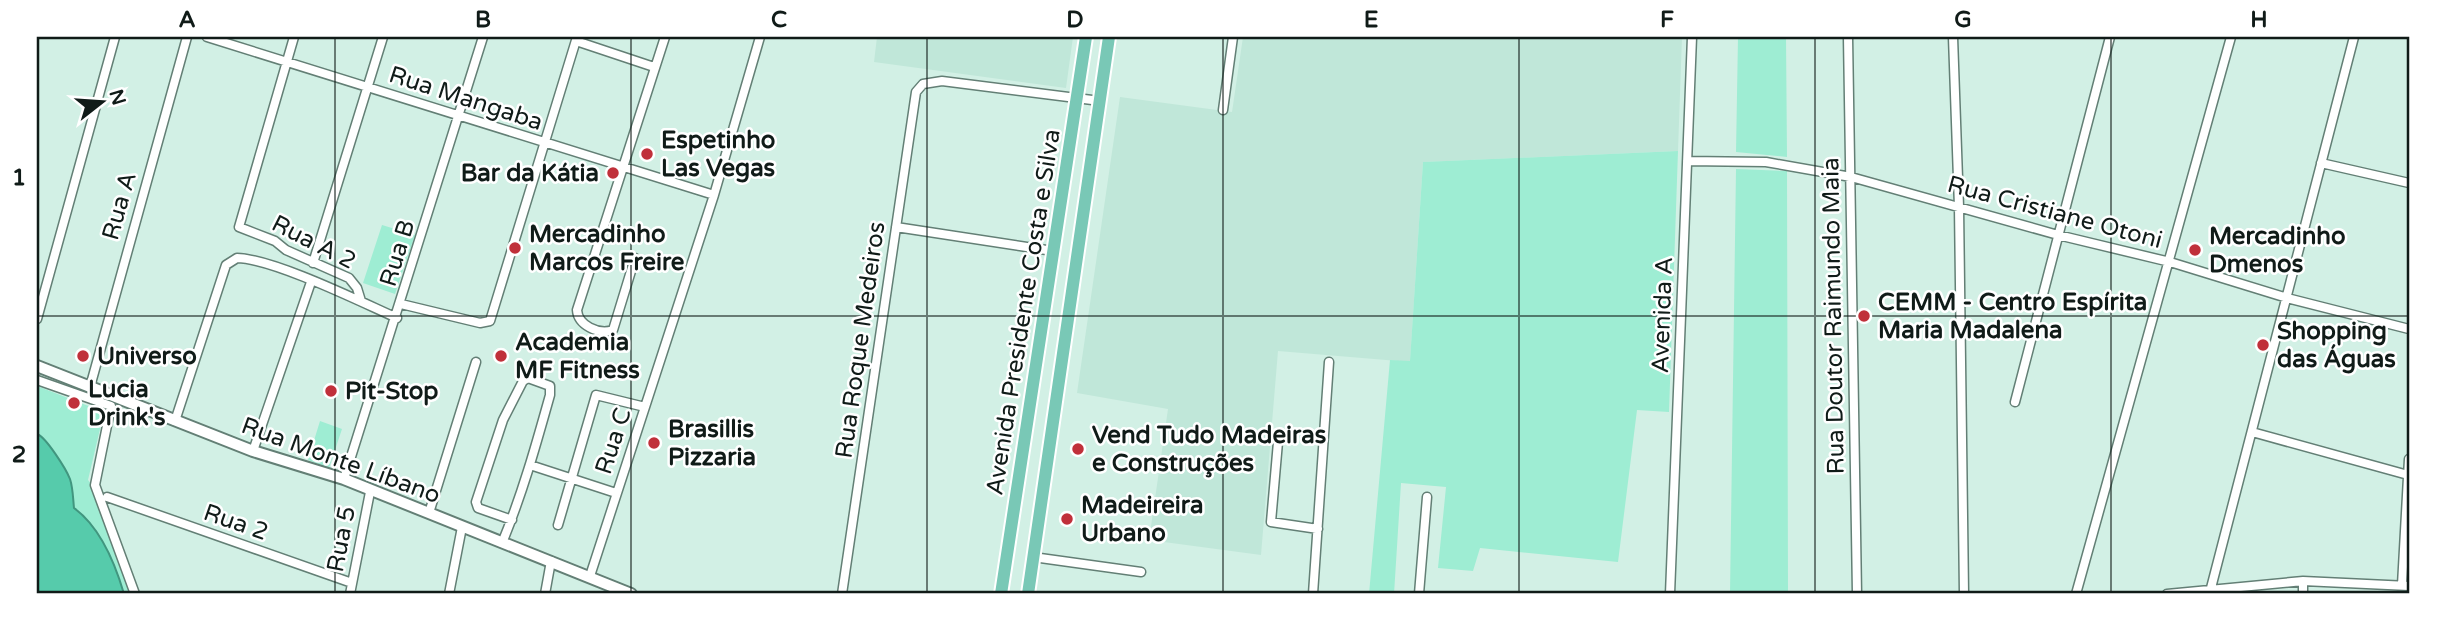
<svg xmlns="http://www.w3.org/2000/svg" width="2446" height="631" font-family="'Varela Round',sans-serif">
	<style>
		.built { fill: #c0e7d9 }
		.green { fill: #9eedd3 }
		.water { fill: #56cbab; stroke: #41967f; stroke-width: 2 }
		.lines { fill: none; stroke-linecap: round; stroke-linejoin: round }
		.street-casing { stroke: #637f75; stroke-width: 11 }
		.secondary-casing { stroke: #637f75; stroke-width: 14 }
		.primary-casing { stroke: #fff; stroke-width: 16 }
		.street { stroke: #fff; stroke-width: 8 }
		.secondary { stroke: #fff; stroke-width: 10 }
		.primary { stroke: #79c8b6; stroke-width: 12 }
		.grid { fill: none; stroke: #101b18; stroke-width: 2; stroke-opacity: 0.55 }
		.poi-dot { fill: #c0303a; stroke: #fff; stroke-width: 2.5 }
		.labels { text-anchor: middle; stroke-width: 5; stroke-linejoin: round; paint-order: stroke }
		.street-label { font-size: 24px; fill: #101b18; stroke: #fff }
		.poi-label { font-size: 24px; font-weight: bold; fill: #101b18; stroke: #fff; text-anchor: start }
		.neatline { fill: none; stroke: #101b18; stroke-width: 2.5 }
		.grid-label { font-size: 23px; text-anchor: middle; font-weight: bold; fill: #101b18 }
	</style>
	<rect width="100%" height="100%" fill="#d2f0e5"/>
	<path class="built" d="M877 37H1073L1066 88 874 62Z
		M1243 37H1682L1678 151 1423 162 1410 362 1278 351 1261 555 1149 540 1168 409 1077 393 1120 97 1232 112Z"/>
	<path class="green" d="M1738 37H1786L1787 157 1736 152Z
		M1678 151 1669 412 1637 410 1618 562 1480 548 1473 571 1438 568 1446 487 1401 483 1394 594H1369L1390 360 1410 361 1423 162Z
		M1736 169 1787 171 1788 594H1730Z
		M382 225 415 235 395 294 363 283Z
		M37 386 104 412 88 480 94 487 132 594H37Z
		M320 421 342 429 329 468 308 460Z"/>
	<path class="water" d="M37 434C46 437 66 469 70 479 73 488 73 499 74 508 100 527 115 563 124 594H37Z"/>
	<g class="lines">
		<defs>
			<path id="street" d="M207 37 714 195
				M294 37 239 227 275 241 286 250 349 278 357 288 361 301
				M1848 37 1857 594
				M1953 37 1959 207 1964 594
				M576 41 654 67
				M1223 110 1233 37
				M1687 161 1766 162 1851 177 2058 235 2170 262 2287 298 2409 329
				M2321 163 2409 183
				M896 227 1053 251
				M635 258 613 330C598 335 578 325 577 310L665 37
				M313 263 383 37
				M401 304 480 323 490 321 577 37
				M37 319 115 37
				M37 380 111 406 95 485 135 594
				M90 387 187 37
				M2015 402 2110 37
				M175 421 226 265 237 258C274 259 361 302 397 318
				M2252 432 2408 475
				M1278 442 1271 522 1318 529
				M253 451 311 282
				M530 465 616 493
				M344 479 483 37
				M107 497 352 583
				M429 513 476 362
				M558 525 596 395 645 407
				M502 543C522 495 536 445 550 395V386L528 378 523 381 503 420 476 502 478 508 512 520
				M1033 557 1141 572
				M590 576 714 195 760 37
				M2303 581V594
				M2402 585 2409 459
				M2211 588 2354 37
				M350 594 370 492
				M449 594 462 527
				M545 594 551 561
				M842 594 916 92 923 84 942 81 1100 101
				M1313 594 1329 362
				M1419 594 1427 497
				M1670 594 1692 37
				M2076 594 2231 37
				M2167 594 2303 581 2409 586"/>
			<path id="secondary" d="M37 366 253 451 344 479 631 594"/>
			<path id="primary" d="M1001 594 1086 37
				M1028 594 1109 37"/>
		</defs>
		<use href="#street" class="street-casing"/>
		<use href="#secondary" class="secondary-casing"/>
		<use href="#primary" class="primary-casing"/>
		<use href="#street" class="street"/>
		<use href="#secondary" class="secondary"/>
		<use href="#primary" class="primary"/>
	</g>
	<path class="grid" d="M335 37V594M631 37V594M927 37V594M1223 37V594M1519 37V594M1815 37V594M2111 37V594M37 316H2409"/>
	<g class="poi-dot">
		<circle cx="647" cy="154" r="7"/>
		<circle cx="613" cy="173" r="7"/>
		<circle cx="515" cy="248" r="7"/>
		<circle cx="2195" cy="250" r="7"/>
		<circle cx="1864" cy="316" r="7"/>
		<circle cx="2263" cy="345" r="7"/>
		<circle cx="83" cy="356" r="7"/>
		<circle cx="501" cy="356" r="7"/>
		<circle cx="331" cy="391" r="7"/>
		<circle cx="74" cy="403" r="7"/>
		<circle cx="654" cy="443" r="7"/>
		<circle cx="1078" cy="449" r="7"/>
		<circle cx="1067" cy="519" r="7"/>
	</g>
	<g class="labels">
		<g class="street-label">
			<text transform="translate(466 98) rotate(18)" y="8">Rua Mangaba</text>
			<text transform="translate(119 206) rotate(-74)" y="8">Rua A</text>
			<text transform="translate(2055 212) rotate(15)" y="8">Rua Cristiane Otoni</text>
			<text transform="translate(314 242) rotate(27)" y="8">Rua A 2</text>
			<text transform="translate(397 253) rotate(-73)" y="8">Rua B</text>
			<text transform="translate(1023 312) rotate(-81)" y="8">Avenida Presidente Costa e Silva</text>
			<text transform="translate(1662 315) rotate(-88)" y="8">Avenida A</text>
			<text transform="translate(1833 316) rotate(-91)" y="8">Rua Doutor Raimundo Maia</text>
			<text transform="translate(860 340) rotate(-82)" y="8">Rua Roque Medeiros</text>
			<text transform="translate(613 441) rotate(-72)" y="8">Rua C</text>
			<text transform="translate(341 460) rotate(20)" y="8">Rua Monte Líbano</text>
			<text transform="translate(236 522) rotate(19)" y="8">Rua 2</text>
			<text transform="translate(341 539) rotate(-79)" y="8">Rua 5</text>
		</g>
		<g class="poi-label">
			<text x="661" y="148">Espetinho<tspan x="661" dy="28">Las Vegas</tspan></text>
			<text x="599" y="181" text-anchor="end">Bar da Kátia</text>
			<text x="529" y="242">Mercadinho<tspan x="529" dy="28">Marcos Freire</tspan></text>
			<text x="2209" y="244">Mercadinho<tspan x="2209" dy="28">Dmenos</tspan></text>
			<text x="1878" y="310">CEMM - Centro Espírita<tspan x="1878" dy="28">Maria Madalena</tspan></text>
			<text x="2277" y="339">Shopping<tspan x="2277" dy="28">das Águas</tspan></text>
			<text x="515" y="350">Academia<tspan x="515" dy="28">MF Fitness</tspan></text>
			<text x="97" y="364">Universo</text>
			<text x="88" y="397">Lucia<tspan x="88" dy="28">Drink's</tspan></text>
			<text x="345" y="399">Pit-Stop</text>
			<text x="668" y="437">Brasillis<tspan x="668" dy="28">Pizzaria</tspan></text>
			<text x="1092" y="443">Vend Tudo Madeiras<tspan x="1092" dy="28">e Construções</tspan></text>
			<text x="1081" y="513">Madeireira<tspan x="1081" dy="28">Urbano</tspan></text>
		</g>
	</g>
	<rect width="2446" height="631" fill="none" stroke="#ffffff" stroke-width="77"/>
	<g transform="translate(102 102) rotate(73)" stroke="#ffffff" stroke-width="5" paint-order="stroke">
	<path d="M0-5L12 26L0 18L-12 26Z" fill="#101b18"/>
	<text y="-10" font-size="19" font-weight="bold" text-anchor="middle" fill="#101b18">N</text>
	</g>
	<rect x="38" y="38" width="2370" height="554" class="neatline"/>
	<g class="grid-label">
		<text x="187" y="27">A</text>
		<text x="483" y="27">B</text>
		<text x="779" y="27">C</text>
		<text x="1075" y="27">D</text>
		<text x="1371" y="27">E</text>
		<text x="1667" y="27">F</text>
		<text x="1963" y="27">G</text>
		<text x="2259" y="27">H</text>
		<text x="19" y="185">1</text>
		<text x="19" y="462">2</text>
	</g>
</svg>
